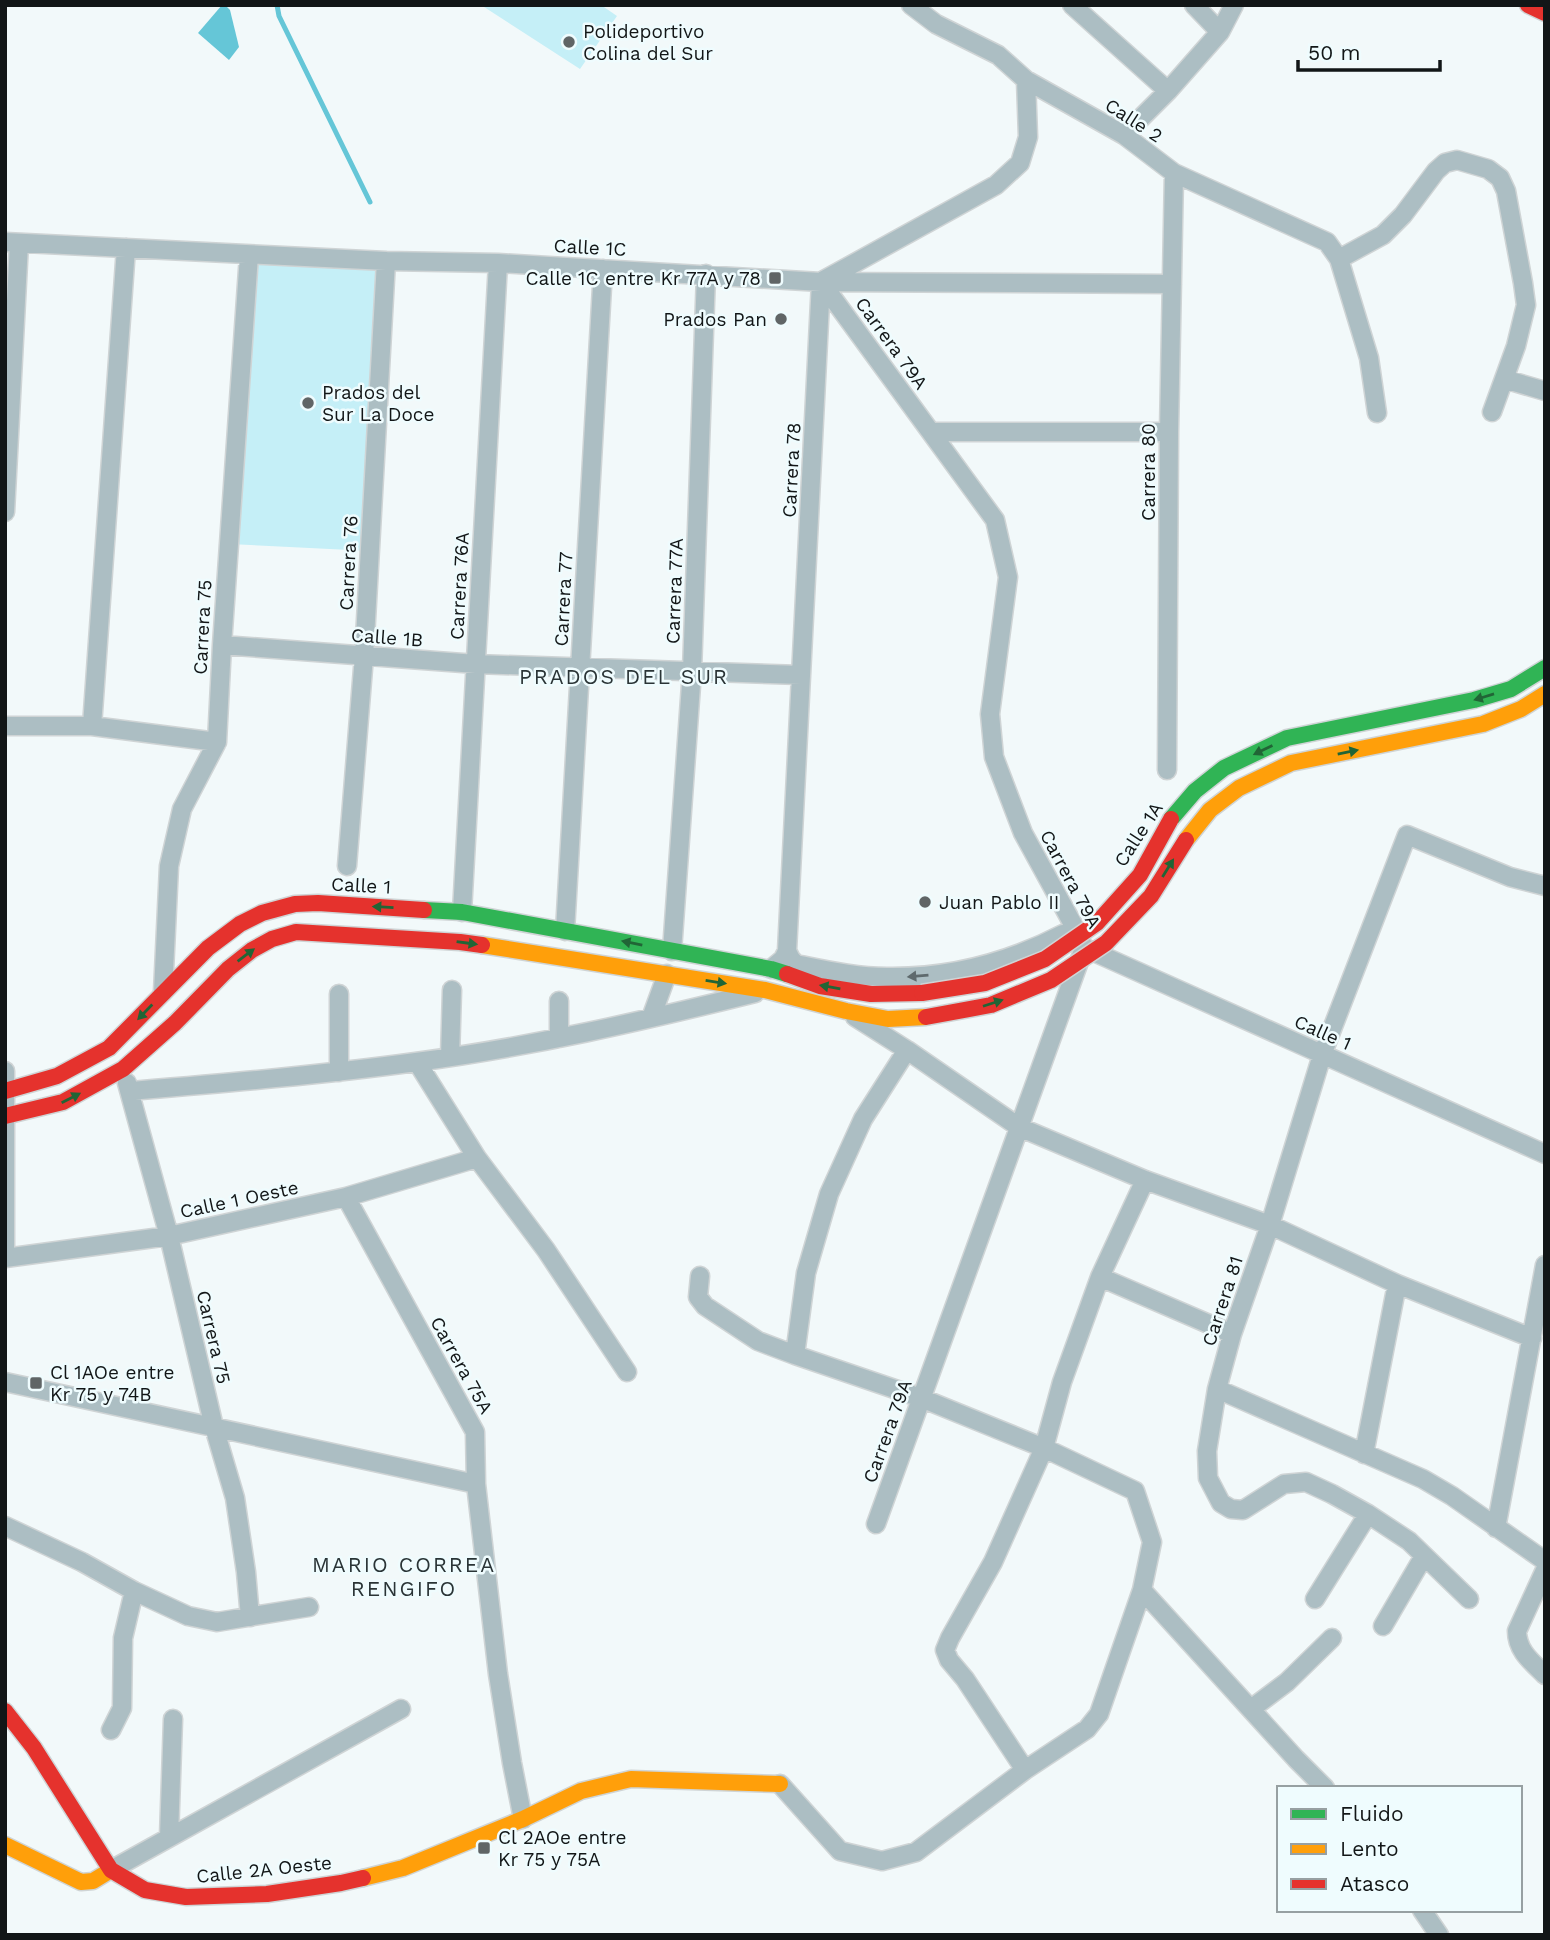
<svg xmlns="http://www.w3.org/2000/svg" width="1550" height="1940" font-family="'Work Sans',sans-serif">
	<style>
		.green { fill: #c5eff7 }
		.water { fill: #65c6d7 }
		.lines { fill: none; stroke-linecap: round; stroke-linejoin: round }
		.stream { stroke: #65c6d7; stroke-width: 5 }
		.street-casing { stroke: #cfd4d5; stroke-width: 21 }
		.fast-casing { stroke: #cfd4d5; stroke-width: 19 }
		.slow-casing { stroke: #cfd4d5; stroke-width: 19 }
		.jam-casing { stroke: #cfd4d5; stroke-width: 19 }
		.street { stroke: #acbec3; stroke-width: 18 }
		.fast { stroke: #30b455; stroke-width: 16 }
		.slow { stroke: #ff9f0a; stroke-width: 16 }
		.jam { stroke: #e5322d; stroke-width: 16 }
		.jam-bridge-casing { stroke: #cfd4d5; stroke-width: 19; stroke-linecap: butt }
		.jam-bridge { stroke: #e5322d; stroke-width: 16 }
		.oneway { fill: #216536 }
		.oneway2 { fill: #5f6a6d }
		.poi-dot { fill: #606566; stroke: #effcfe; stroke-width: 2.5 }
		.labels { text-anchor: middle; stroke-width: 5; stroke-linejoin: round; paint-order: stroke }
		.poi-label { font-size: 19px; fill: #121617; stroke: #effcfe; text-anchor: start }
		.street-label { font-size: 19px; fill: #121617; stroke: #effcfe }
		.neighbourhood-label { font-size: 21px; letter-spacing: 2px; fill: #2a3436; stroke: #effcfe }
	</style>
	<rect width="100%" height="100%" fill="#f2f9fa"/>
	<path class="green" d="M481 5H601L617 16 580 69Z
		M249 255 386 261 370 551 229 544Z"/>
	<path class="water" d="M222 5H225L230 10 239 47 229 60 198 33Z"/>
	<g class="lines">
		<path class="stream" d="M277 5 279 16 370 202"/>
		<defs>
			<path id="street" d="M911 5 936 24 998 55 1026 80 1124 135 1174 173 1327 242 1339 259 1369 358 1377 413
				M1072 5 1168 91
				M1194 5 1220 32
				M1124 135 1168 91 1220 32 1234 5
				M5 242 386 261 498 263 821 282 1172 284
				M1339 259 1383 235 1403 215 1436 171 1445 163 1457 160 1488 169 1500 178 1506 191 1523 283 1526 305 1516 346 1492 412
				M824 280 996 185 1020 163 1028 137 1026 80
				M821 282 995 520 1008 577 990 714 994 757 1023 833 1075 928 1084 948 876 1524
				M1504 379 1545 391
				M931 432H1169
				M5 512 19 243
				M222 645 476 664 801 675
				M5 726H92L217 742
				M92 726 126 248
				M1167 770 1169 432 1174 173
				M347 866 364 656 386 261
				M462 912 498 263
				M565 931 603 269
				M1085 948 1545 1154
				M672 951 692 671 706 274
				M787 951 791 959 796 964C826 970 856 977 887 977 948 978 1009 962 1063 934
				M771 969 783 959 787 951 821 282
				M163 992 169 866 182 809 217 742 222 645 249 255
				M559 1001V1038
				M855 1017 907 1050 1019 1127 1145 1180 1270 1225 1397 1284 1532 1338
				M651 1018 667 974
				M450 1057 452 990
				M417 1062 477 1158 546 1250 627 1372
				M5 1071V1254
				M339 1072V994
				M127 1083 169 1236 214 1427 235 1498 246 1572 250 1617
				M130 1091C225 1083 321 1075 416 1062 530 1047 643 1021 755 993
				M346 1197 475 1432 476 1484 498 1674 512 1763 523 1819
				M5 1258 169 1236 346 1197 477 1158
				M700 1276 698 1297 705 1306 758 1341 795 1355 921 1398 1044 1448 1135 1491 1152 1542 1142 1590 1099 1714 1087 1729 1025 1770 916 1852 882 1861 840 1851 780 1784
				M1100 1277 1232 1334
				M795 1355 806 1273 829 1194 863 1119 907 1050
				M5 1382 476 1484
				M1217 1389 1423 1479 1452 1496 1545 1561
				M1364 1454 1397 1284
				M5 1526 82 1562 134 1591 188 1616 217 1622 309 1607
				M1496 1528 1545 1265
				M1545 1570 1517 1631C1517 1651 1532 1662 1545 1675
				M1142 1590 1296 1759 1325 1788
				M1315 1599 1368 1514
				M1469 1599 1409 1541 1368 1514 1332 1494 1306 1482 1284 1484 1243 1510 1231 1509 1221 1503 1208 1478 1207 1451 1217 1389 1232 1334 1270 1225 1322 1055 1407 835 1510 877 1545 886
				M1383 1626 1424 1556
				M1251 1709 1287 1682 1332 1638
				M111 1730 122 1708 123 1638 134 1591
				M1025 1770 965 1679 949 1660 945 1650 950 1638 993 1562 1044 1448 1062 1382 1100 1277 1145 1180
				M169 1837 173 1719
				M111 1870 401 1709
				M1422 1910 1439 1935"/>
			<path id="fast" d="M1171 819 1195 791 1224 768 1287 738 1474 700 1511 689 1545 668
				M424 910 462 912 771 969 787 974"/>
			<path id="slow" d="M1186 840 1210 810 1239 788 1291 763 1483 724 1521 709 1545 694
				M482 945 765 990 846 1011 888 1019 926 1017
				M5 1845 81 1882 93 1881 111 1870
				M363 1878 403 1868 523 1819 581 1791 631 1779 780 1784"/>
			<path id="jam" d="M1528 5 1545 13
				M787 974 820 986 871 994 922 993
				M5 1091 57 1076 109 1048 208 948 240 924 262 913 295 904 318 903 424 910
				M5 1116 63 1102 123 1069 175 1023 228 969 252 950 272 939 296 932 460 942 482 945
				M5 1711 34 1748 111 1870 145 1890 186 1897 267 1894 341 1883 363 1878"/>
		</defs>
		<use href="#street" class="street-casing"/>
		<use href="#fast" class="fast-casing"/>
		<use href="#slow" class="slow-casing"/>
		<use href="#jam" class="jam-casing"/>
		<use href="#street" class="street"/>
		<use href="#fast" class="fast"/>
		<use href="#slow" class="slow"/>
		<use href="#jam" class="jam"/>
		<defs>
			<path id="jam-bridge" d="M922 993 985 983 1045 959 1097 923 1140 875 1171 819
				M926 1017 991 1005 1051 980 1106 943 1151 896 1186 840"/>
		</defs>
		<use href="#jam-bridge" class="jam-bridge-casing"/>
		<use href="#jam-bridge" class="jam-bridge"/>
	</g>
	<defs><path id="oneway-solid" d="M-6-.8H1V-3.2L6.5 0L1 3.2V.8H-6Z" transform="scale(1.75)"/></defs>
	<g class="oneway">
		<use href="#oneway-solid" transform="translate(1484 697) rotate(163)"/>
		<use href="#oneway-solid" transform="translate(1263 750) rotate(154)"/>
		<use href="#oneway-solid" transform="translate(1348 752) rotate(-11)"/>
		<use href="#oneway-solid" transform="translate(1168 868) rotate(-58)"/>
		<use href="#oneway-solid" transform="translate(383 907) rotate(-177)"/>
		<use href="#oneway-solid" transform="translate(467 943) rotate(8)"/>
		<use href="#oneway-solid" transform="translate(632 943) rotate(-169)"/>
		<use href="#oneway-solid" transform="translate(246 955) rotate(-37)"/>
		<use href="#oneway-solid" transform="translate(716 982) rotate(9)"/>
		<use href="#oneway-solid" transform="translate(830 987) rotate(-170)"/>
		<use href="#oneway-solid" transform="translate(993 1003) rotate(-18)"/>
		<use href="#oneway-solid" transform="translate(145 1012) rotate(134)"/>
		<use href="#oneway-solid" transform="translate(71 1098) rotate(-27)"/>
	</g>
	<use class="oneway2" href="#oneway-solid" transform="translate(918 976) rotate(175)"/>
	<g class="poi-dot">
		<circle cx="569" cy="42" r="7"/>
		<rect x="768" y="271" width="14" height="14" rx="3.5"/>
		<circle cx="781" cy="319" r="7"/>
		<circle cx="308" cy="403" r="7"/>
		<circle cx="925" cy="902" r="7"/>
		<rect x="29" y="1376" width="14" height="14" rx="3.5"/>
		<rect x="477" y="1841" width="14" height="14" rx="3.5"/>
	</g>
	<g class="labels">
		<g class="poi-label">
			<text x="583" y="38">Polideportivo<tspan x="583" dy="22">Colina del Sur</tspan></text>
			<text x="761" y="285" text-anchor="end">Calle 1C entre Kr 77A y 78</text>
			<text x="767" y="326" text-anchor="end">Prados Pan</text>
			<text x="322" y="399">Prados del<tspan x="322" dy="22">Sur La Doce</tspan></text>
			<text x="939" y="909">Juan Pablo II</text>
			<text x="50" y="1379">Cl 1AOe entre<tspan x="50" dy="22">Kr 75 y 74B</tspan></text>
			<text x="498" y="1844">Cl 2AOe entre<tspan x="498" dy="22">Kr 75 y 75A</tspan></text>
		</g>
		<g class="street-label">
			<text transform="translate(1134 120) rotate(33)" y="7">Calle 2</text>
			<text transform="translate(590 247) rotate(3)" y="7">Calle 1C</text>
			<text transform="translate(892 343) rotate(54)" y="7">Carrera 79A</text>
			<text transform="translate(791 470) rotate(-87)" y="7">Carrera 78</text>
			<text transform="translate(1148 472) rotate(-90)" y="7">Carrera 80</text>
			<text transform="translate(348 563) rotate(-87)" y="7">Carrera 76</text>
			<text transform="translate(459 586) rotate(-87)" y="7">Carrera 76A</text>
			<text transform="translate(674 591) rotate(-88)" y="7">Carrera 77A</text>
			<text transform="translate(563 599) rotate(-87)" y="7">Carrera 77</text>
			<text transform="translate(202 627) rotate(-87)" y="7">Carrera 75</text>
			<text transform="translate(387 637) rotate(4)" y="7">Calle 1B</text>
			<text transform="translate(1138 834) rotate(-57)" y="7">Calle 1A</text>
			<text transform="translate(1071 879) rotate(62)" y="7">Carrera 79A</text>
			<text transform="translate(361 885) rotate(3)" y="7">Calle 1</text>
			<text transform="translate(1323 1032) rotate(24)" y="7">Calle 1</text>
			<text transform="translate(239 1199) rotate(-12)" y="7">Calle 1 Oeste</text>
			<text transform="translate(1222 1301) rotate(-72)" y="7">Carrera 81</text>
			<text transform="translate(214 1337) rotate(77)" y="7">Carrera 75</text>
			<text transform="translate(462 1365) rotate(61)" y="7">Carrera 75A</text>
			<text transform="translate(887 1431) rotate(-70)" y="7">Carrera 79A</text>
			<text transform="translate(264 1869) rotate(-6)" y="7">Calle 2A Oeste</text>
		</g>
		<g class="neighbourhood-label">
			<text x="624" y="684">PRADOS DEL SUR</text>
			<text x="404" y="1572">MARIO CORREA<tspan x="404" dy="24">RENGIFO</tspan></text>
		</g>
	</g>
	<rect width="1550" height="1940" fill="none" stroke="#121617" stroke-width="14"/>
	<rect x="1277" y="1786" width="245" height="126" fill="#effcfe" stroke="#97a0a2" stroke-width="2"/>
	<rect x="1291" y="1809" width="35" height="10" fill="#30b455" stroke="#97a0a2" stroke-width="2"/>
	<text x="1340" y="1821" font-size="21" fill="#121617">Fluido</text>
	<rect x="1291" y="1844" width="35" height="10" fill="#ff9f0a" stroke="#97a0a2" stroke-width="2"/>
	<text x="1340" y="1856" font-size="21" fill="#121617">Lento</text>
	<rect x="1291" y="1879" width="35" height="10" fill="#e5322d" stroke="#97a0a2" stroke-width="2"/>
	<text x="1340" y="1891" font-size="21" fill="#121617">Atasco</text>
	<path d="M1298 60v10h142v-10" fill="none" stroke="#121617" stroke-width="3.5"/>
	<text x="1308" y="60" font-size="21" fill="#121617" stroke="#effcfe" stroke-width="5" paint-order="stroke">50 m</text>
</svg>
